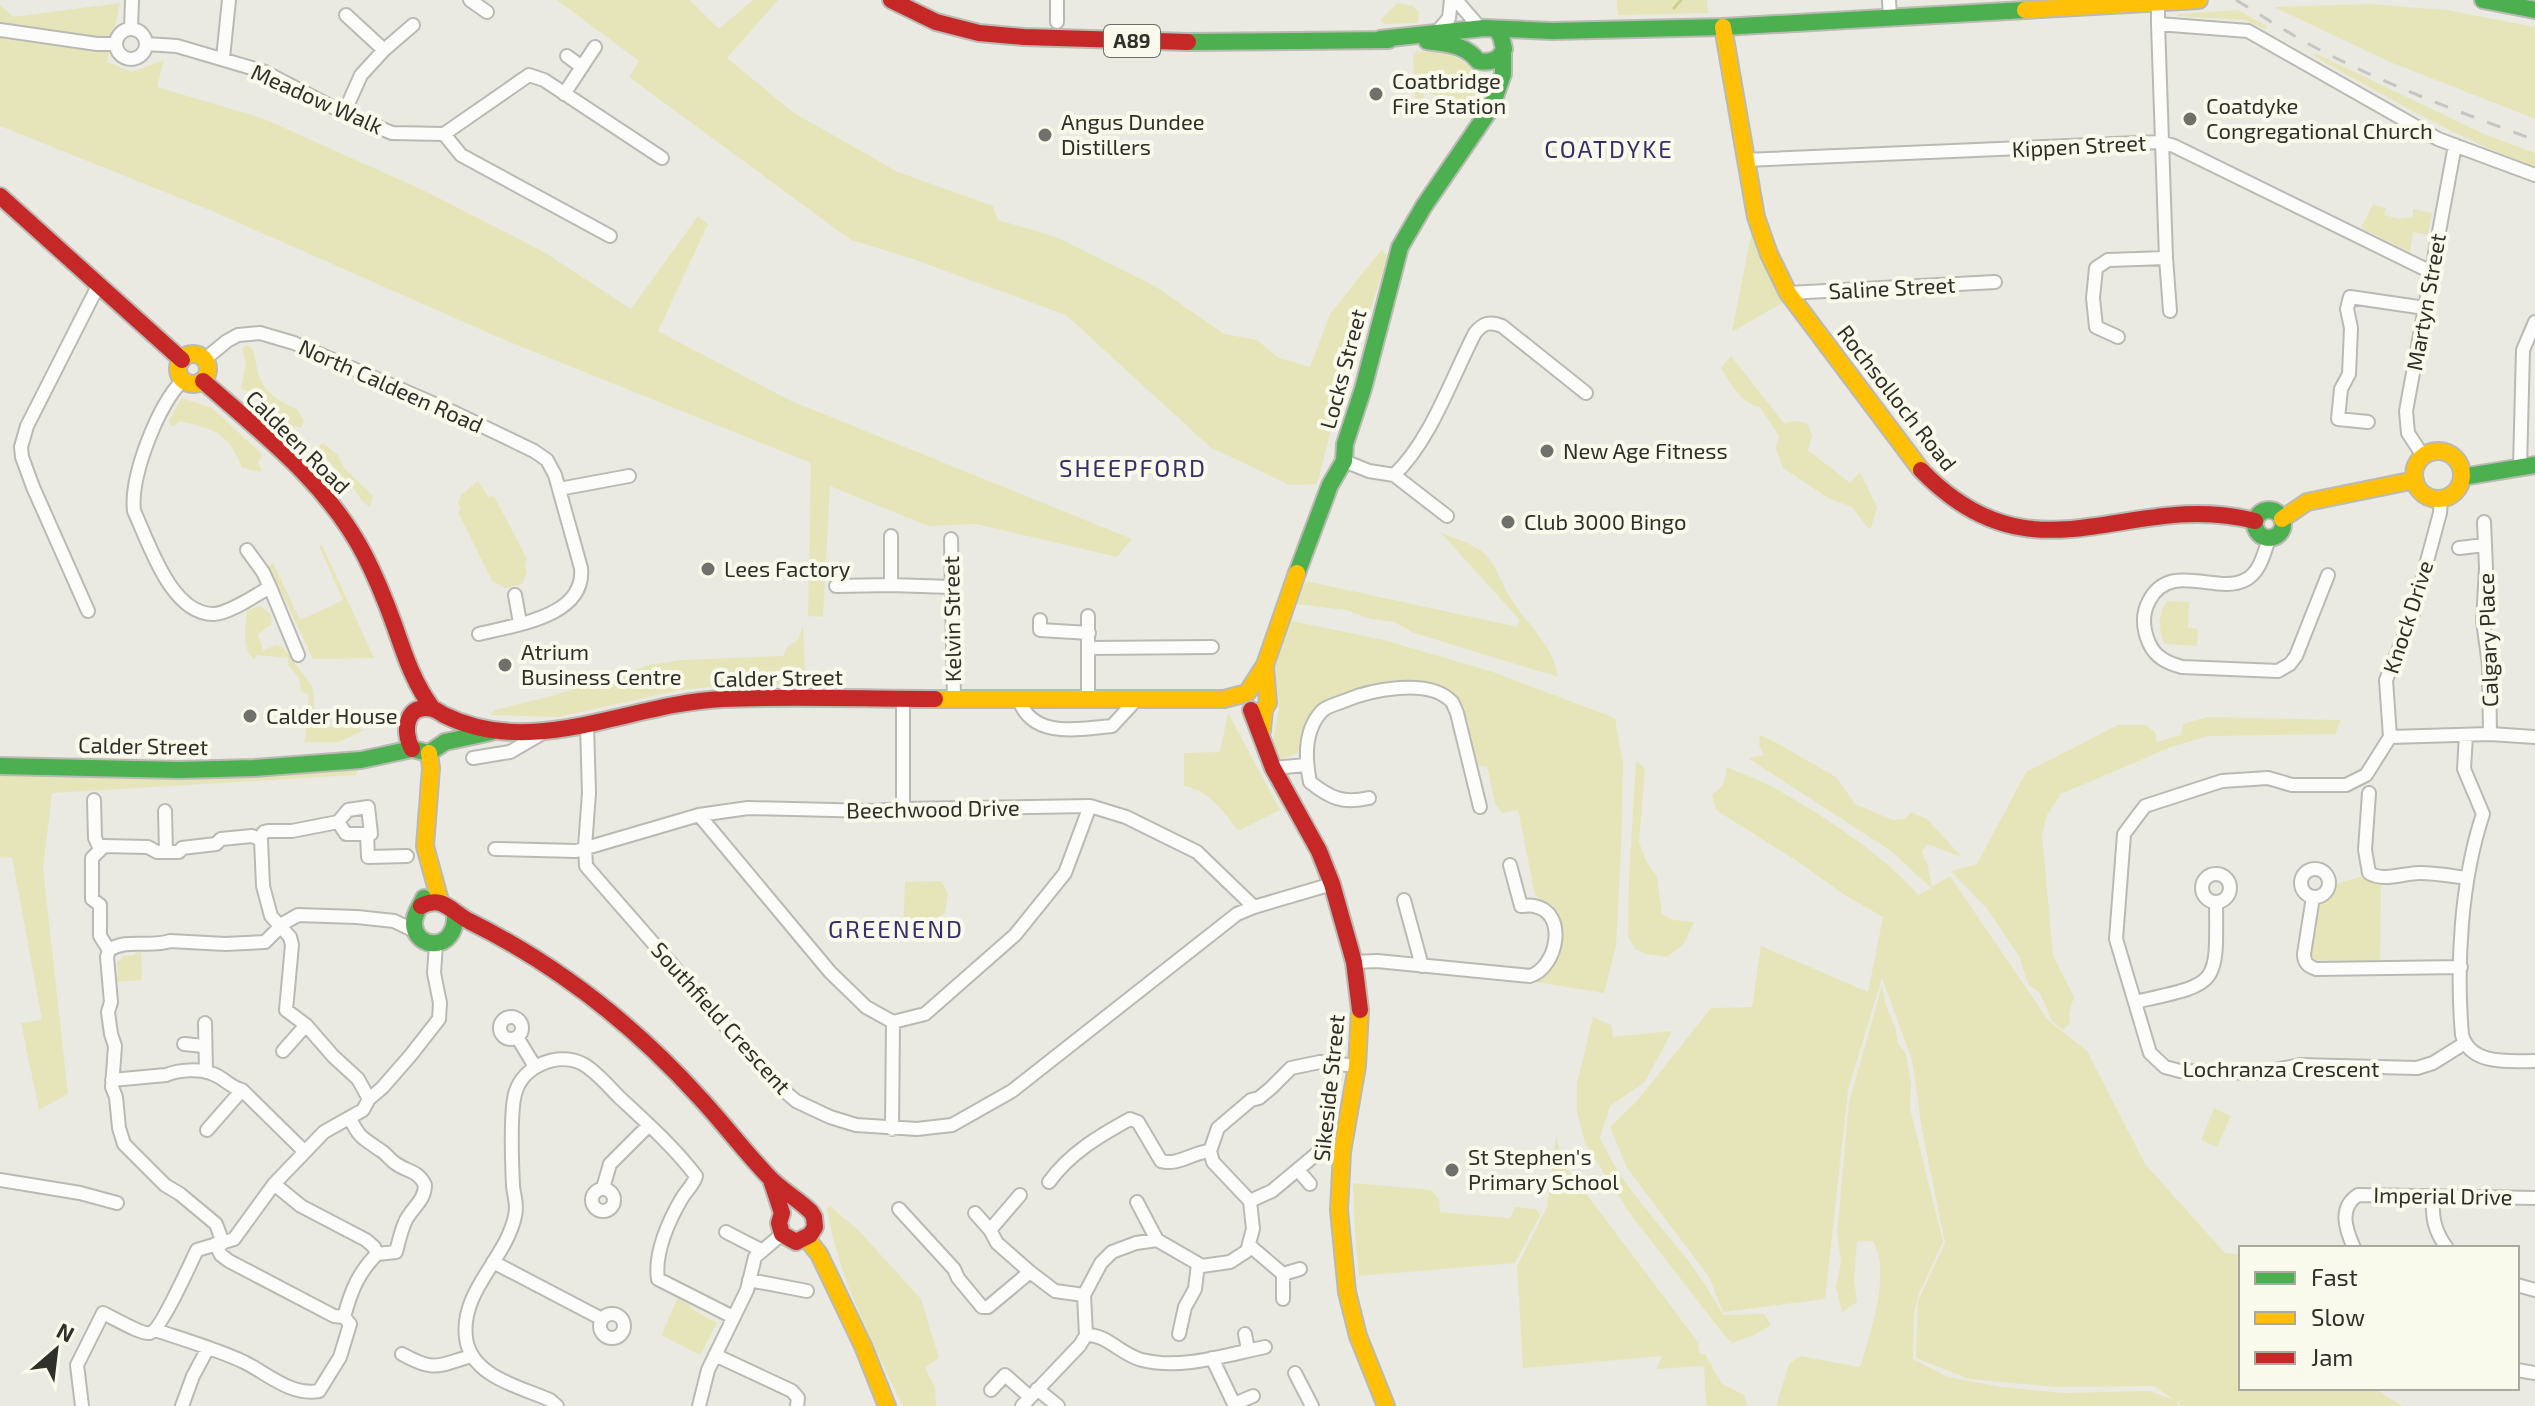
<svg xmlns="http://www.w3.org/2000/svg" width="2535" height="1406" font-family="'Exo 2',sans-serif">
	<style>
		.green { fill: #e6e5b9 }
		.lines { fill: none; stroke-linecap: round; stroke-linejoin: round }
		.stream { stroke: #cfce8e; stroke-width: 3 }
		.street-casing { stroke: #babab4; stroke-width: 16 }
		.fast-casing { stroke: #babab4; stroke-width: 20 }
		.slow-casing { stroke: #babab4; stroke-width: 20 }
		.jam-casing { stroke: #babab4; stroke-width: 20 }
		.street { stroke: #fcfcfb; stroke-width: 12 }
		.fast { stroke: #4caf50; stroke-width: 16 }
		.slow { stroke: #ffc107; stroke-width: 16 }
		.jam { stroke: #c62828; stroke-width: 16 }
		.rail { stroke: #c5c5c3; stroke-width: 3; stroke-dasharray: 14 14; stroke-linecap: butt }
		.poi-dot { fill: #71716b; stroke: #fafaec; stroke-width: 3 }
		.labels { text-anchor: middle; stroke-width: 8; stroke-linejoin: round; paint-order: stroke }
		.shield { fill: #fafaec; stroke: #6d6d65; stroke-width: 2 }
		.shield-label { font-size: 20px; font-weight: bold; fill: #30302b }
		.poi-label { font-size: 22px; fill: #30302b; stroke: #fafaec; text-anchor: start }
		.street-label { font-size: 22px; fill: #30302b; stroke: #fafaec }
		.neighbourhood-label { font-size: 24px; letter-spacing: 2px; fill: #382f6a; stroke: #fafaec }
	</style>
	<rect width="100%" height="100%" fill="#eaeae2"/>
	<path class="green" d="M557 0H690L719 29 753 0H778L727 58 794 113 898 172 993 206 998 220 1056 237 1155 286 1224 334 1257 340 1279 358 1310 367 1330 314 1381 250 1388 256 1331 429 1317 484 1289 485 1210 447 1066 315 910 258 851 240 629 77 639 61Z
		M1617 0H1707L1708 13 1618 15Z
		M120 3 107 62 132 72 164 60 157 87 262 118 425 191 544 252 631 309 698 216 708 224 658 331 789 400 1132 539 1117 557 976 524 928 526 830 486 823 617 808 616 811 463 500 338 212 211 0 126V5L13 17Z
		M1397 3 1413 6 1419 12 1418 23 1384 24 1380 20Z
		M2369 4 2447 10 2535 27V119L2390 62 2274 7Z
		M2238 10 2267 26 2265 29 2245 20 2178 16 2177 14Z
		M1416 51C1425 52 1434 51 1442 53 1474 59 1491 86 1474 115L1451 110 1449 104 1434 101 1435 95 1424 92 1423 99 1415 98 1413 56Z
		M2317 54 2484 134 2535 153V167C2456 138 2385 96 2312 55Z
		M2373 204 2386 208 2384 215 2399 219 2413 217V209L2432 213 2428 235 2413 232 2410 252 2361 228Z
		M1752 230 1784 302 1732 332Z
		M246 345 252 348C255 355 255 360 257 368 260 389 278 402 297 409L304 421 301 428 286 424 262 396 241 389 246 364 242 349Z
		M1731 356 1784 423 1799 421 1808 424 1812 436 1808 450 1850 483 1860 472 1877 507 1871 528H1868L1852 507 1828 498 1783 468 1776 449 1779 436 1760 407C1740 403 1732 385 1721 368Z
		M182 398 212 408 263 455 258 462 262 472 242 468C228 432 214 429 179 421L173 427 168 422Z
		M323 443 338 455 344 468 373 496 370 507 363 502 354 489 317 448Z
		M478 481 488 497 494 496 527 559 525 565 527 573 522 584 505 588 492 581 458 512 461 509 458 503 461 495Z
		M1440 532C1452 538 1469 542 1480 550 1497 563 1499 580 1510 597 1526 624 1553 644 1558 677L1414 633 1394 622 1367 618 1346 610 1296 604 1306 581 1518 627 1519 619Z
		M322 545 374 658 313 659 269 566 273 563 300 620 343 600 319 546Z
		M2167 601 2189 602 2188 627 2198 629 2197 646 2165 644C2158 634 2158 610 2167 601Z
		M261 606 271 615 272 624 258 634 263 651 275 645 282 646 312 686 317 727H343L345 724 365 730 339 742H305L309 694 301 692 299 678 288 665V658L256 655 255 660C240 649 246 627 247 610Z
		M1287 620 1384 640 1493 672 1615 718 1623 764 1621 851 1616 945 1604 993 1536 982 1550 967 1562 941 1556 911 1535 895 1518 810 1502 813 1495 803 1487 766H1474L1452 697 1426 683 1397 680 1325 703 1305 726 1298 753 1279 760 1272 746 1279 710 1275 665Z
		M803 626 805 670H795L791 684 732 685 680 690 558 717 490 715 495 710 555 695 649 665 682 660 783 656 787 647 798 640Z
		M1228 713 1280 810 1238 831C1224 811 1208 790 1184 786V753L1220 752Z
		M2207 717 2341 720 2335 734 2208 736 2171 747 2061 794 2047 815 2042 835 2053 956 2074 997 2069 1013 2070 1024 2063 1030 2052 1021 2040 993 2028 984 2019 956 1988 910 1951 871 1977 864 2026 772 2118 725H2145L2155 732 2157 742 2181 735 2183 724Z
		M1760 735 1773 741 1836 777 1855 804 1893 820 1905 819 1911 812 1927 819 1962 857 1927 844 1922 852 1927 863 1932 887 1950 876 2048 1020 2087 1051 2145 1164 2225 1253 2241 1255V1388H2374L2402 1406H2183L2175 1400 2180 1406H1776L1789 1364 1800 1356 1860 1367C1870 1336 1882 1298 1880 1265 1880 1257 1876 1249 1873 1241L1857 1242 1854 1279 1857 1302 1842 1312 1836 1287 1841 1262 1837 1234 1849 1102 1882 986 1886 1006 1895 1027 1898 1043 1906 1054 1911 1084 1910 1108 1943 1242 1919 1293 1914 1314 1913 1359 1948 1377 2002 1387 2064 1393 2149 1391 2174 1400 2154 1386 2055 1387 1969 1379 1916 1358 1918 1301 1945 1243 1922 1130 1912 1060 1882 978 1848 1090 1825 1299 1723 1312 1709 1277 1627 1168 1610 1127 1637 1101 1711 1008 1752 1007 1761 946 1868 992 1883 917 1846 896 1800 863 1716 810 1712 794C1723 788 1727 780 1726 767 1743 774 1762 781 1778 790 1825 817 1883 854 1918 895L1931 888 1891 851 1748 758 1764 755 1759 745Z
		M1636 761 1645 769 1639 842 1646 861 1657 877 1662 914 1674 920 1694 922 1684 944 1667 957 1646 954 1636 950 1628 937 1629 877Z
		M359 767 356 775 52 793 43 868 68 1094 39 1110 21 1023 42 1020 12 857 0 858V774L90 777Z
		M2359 877 2381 883 2380 962 2315 960 2309 953 2321 904 2330 897 2336 884Z
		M941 881 948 893 945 914 903 929 905 882Z
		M138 952H141L142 980 115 982 118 974 117 963 124 956 134 955Z
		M1593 1017 1611 1025 1613 1037 1672 1031 1645 1082 1610 1106 1600 1137C1620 1185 1659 1222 1690 1263 1702 1279 1713 1297 1723 1315L1764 1314 1771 1325 1754 1335 1732 1343 1721 1331 1628 1211 1585 1143 1577 1112V1084Z
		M2214 1108 2231 1116 2217 1147 2201 1140Z
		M1556 1136 1563 1163 1698 1342 1700 1354H1705L1721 1383 1744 1395 1747 1406H1706L1704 1366 1656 1369 1662 1356 1523 1368 1517 1266 1547 1207Z
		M1353 1183 1431 1190 1439 1199 1440 1212 1510 1218 1515 1207 1536 1209 1540 1215 1515 1263 1359 1276 1355 1234Z
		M831 1207 859 1231 921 1299 939 1358 925 1368 935 1387 936 1406H903L900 1401C871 1338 838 1278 827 1208Z
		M678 1298 689 1304 692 1309 717 1323 700 1355 661 1335Z"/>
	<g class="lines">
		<path class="stream" d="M1674 8 1681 0"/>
		<defs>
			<path id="street" d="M470 0 487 12
				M1057 0V22
				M1456 0 1481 29
				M1889 0 1890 18
				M2158 2V24L2248 31 2438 139 2535 175
				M346 15 384 50
				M131 29 132 0
				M116 44a15 15 0 1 1 30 0a15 15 0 1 1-30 0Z
				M0 30 97 44H116
				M1437 32 1449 18 1451 0
				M146 44 177 46 265 72 344 113 392 133 444 134 529 75 544 80 662 158
				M567 56 582 67
				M223 58 229 0
				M564 94 595 47
				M344 113 361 75 384 50 413 25
				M444 134 461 155 610 236
				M1745 160 2161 142 2174 146 2431 272
				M2166 258 2170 311
				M1788 293 1995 282
				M2118 337 2096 327 2093 298 2096 268 2108 260 2166 258 2158 24
				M205 359 227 341 238 335 260 333 294 343 453 412 534 451 547 460 555 475 581 568C586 617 514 625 479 634
				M183 380C158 405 130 476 134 511 149 543 171 615 214 614 230 613 256 595 270 587L298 655
				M2368 422 2338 419 2341 389 2349 374 2351 328 2347 309 2350 297 2425 308
				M2423 456 2408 433 2406 411 2455 145
				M1344 461 1369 471 1394 475 1447 516
				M2520 467 2523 350 2535 322
				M1394 475C1430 442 1452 377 1475 333 1483 323 1490 321 1502 326L1586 393
				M559 489 629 476
				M2484 522 2486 568 2483 621 2489 665 2490 734
				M891 536V585L951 587
				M951 539 954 699
				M2269 539C2264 553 2260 573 2245 580 2217 595 2170 560 2149 601 2142 614 2143 629 2149 643 2155 657 2167 663 2182 667L2278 671 2290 664 2296 656 2328 575
				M2459 548 2485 545
				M247 550 263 572 270 587
				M836 586 891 585
				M515 595 520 623
				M88 611 33 487 22 457 21 447 27 426 99 284
				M1088 616V700
				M1040 620V630L1089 633
				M1088 648 1212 647
				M1019 700C1033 739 1078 729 1112 726L1137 699
				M587 725 589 793 585 847 586 866 776 1084 796 1101 830 1117 856 1125 917 1129 952 1125 1012 1091 1237 914 1254 907 1332 884
				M2466 735 2464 769 2483 814C2461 880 2456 965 2462 1035 2471 1066 2510 1061 2535 1061
				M2390 737 2366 775 2346 785H2292L2268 778 2222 781 2145 806 2124 834 2116 939 2150 1053 2165 1067 2180 1071 2260 1073 2300 1065 2417 1068 2433 1063 2465 1043
				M2390 737 2386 680 2412 617 2440 513 2441 498
				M2390 737 2490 734 2535 737
				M473 758 510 752 541 734
				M1273 768 1306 765
				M2369 793 2365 850 2369 873C2384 882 2403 873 2420 873 2436 873 2452 876 2467 878
				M1369 798C1343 804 1330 798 1310 782 1305 758 1304 730 1322 711 1327 706 1337 704 1344 701 1370 690 1429 677 1452 702 1454 705 1455 709 1457 713L1480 807
				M94 800 95 838 100 849
				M368 807 371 834H346L338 822 348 810Z
				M903 809V699
				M165 811 166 852
				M699 815 830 972 866 1007 893 1022 925 1014 1015 935 1065 873 1090 806
				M367 834 368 857 407 856
				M259 839 264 832 268 831H292L338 822
				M495 849 576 851 699 815 748 808 873 811 903 809 1090 806 1126 817 1197 852 1254 907
				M2301 883a14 14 0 1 1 28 0a14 14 0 1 1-28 0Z
				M2202 888a14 14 0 1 1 28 0a14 14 0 1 1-28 0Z
				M2313 897 2304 954C2304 963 2308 966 2316 969L2461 967
				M1404 900 1422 966
				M109 950C127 938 150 948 170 941L225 944 265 942 284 923 298 915 357 917 394 921 415 931
				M1354 962 1377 961 1530 976C1558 967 1568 912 1534 906 1530 905 1525 906 1521 906L1510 865
				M2135 1002C2219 983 2217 988 2216 902
				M500 1028a11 11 0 1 1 22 0a11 11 0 1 1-22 0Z
				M205 1023 206 1072
				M306 1025 333 1056 358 1079 369 1099
				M517 1037 534 1065
				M184 1044 204 1046
				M112 1080 166 1075C178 1070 200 1068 213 1074 224 1078 230 1087 242 1090L305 1152
				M350 1118C359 1138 363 1138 380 1150 386 1153 389 1159 395 1163 407 1172 418 1170 425 1185 425 1200 413 1207 406 1220 401 1230 399 1241 396 1252L377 1254
				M892 1129 893 1022
				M207 1130 242 1090
				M1210 1151 1218 1128 1251 1100 1259 1098 1271 1088 1291 1068 1320 1062 1357 1066
				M1298 1170 1310 1184
				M0 1180 80 1193 117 1203
				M1049 1182C1070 1153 1099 1136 1130 1119L1138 1122 1161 1161C1178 1166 1193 1152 1210 1151
				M274 1184 301 1206 366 1240 374 1247 377 1254
				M603 1188 610 1164 649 1125
				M592 1200a11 11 0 1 1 22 0a11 11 0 1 1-22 0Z
				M2433 1197C2432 1217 2434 1231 2447 1248
				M1250 1201 1272 1191 1320 1151
				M1137 1202 1157 1240
				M899 1209 954 1269 958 1278 982 1307H988L1030 1272
				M975 1213 990 1230 997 1243 1030 1272 1055 1291 1084 1295 1086 1335 1080 1345 1022 1406
				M990 1230 1020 1195
				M726 1232 761 1250
				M223 1243 216 1224 180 1194 165 1185 124 1144 119 1128 116 1097 112 1087 115 1046 111 1034 108 1012 111 1002 107 957 109 950 100 936V905L92 899V858L104 846 148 847 157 852H179L182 848 216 844 221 839 252 836 261 840 263 886 271 916 290 937 292 945 286 1010 306 1025 283 1051
				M215 1244 221 1255 229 1261 334 1316 344 1317
				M1249 1245 1283 1274V1299
				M2354 1248C2346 1230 2338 1208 2358 1195L2535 1198
				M493 1262 602 1319
				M1283 1274 1300 1269
				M749 1280 807 1291
				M2517 1285 2535 1290
				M1084 1295 1101 1263 1112 1252 1136 1243 1157 1240 1202 1266 1230 1262 1247 1251 1253 1229 1250 1201 1213 1162 1210 1151
				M600 1326a12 12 0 1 1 24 0a12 12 0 1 1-24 0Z
				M344 1317C351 1291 358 1273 377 1254
				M155 1330C185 1340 216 1349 244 1362 268 1374 291 1396 319 1391L340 1357 350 1324 344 1317
				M1179 1334 1185 1307 1195 1289 1198 1264
				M1245 1334 1248 1350
				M1086 1335C1107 1334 1121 1355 1142 1360 1181 1370 1226 1355 1265 1347
				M402 1354C436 1373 438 1365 472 1356
				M715 1355 792 1391 798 1398 797 1406
				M1212 1358 1234 1404 1253 1396
				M2517 1370 2535 1373
				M1295 1373 1312 1406
				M1037 1389 1058 1406
				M991 1390 1005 1375 1030 1397
				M82 1406 77 1365 103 1313C112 1317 142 1335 150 1333 161 1330 191 1262 197 1250L234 1239 274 1184 324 1132 363 1110 369 1099 382 1088 410 1056 439 1019 440 1003 434 973 436 944
				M182 1406 193 1376 208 1348
				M557 1406 550 1400C521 1387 471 1377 466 1338 460 1291 506 1259 515 1216 518 1205 514 1196 513 1186 512 1164 510 1114 515 1094 522 1066 558 1051 583 1064 597 1072 608 1086 619 1097 646 1122 674 1147 696 1176 694 1184 687 1190 682 1198 669 1220 654 1253 658 1279L733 1317
				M699 1406 708 1370 747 1290 755 1257 782 1234"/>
			<path id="fast" d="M2483 0 2535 10
				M1380 39 1484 28 1552 31 1723 27 2025 10
				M1427 41C1447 44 1465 44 1478 61 1490 63 1499 61 1504 49L1501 36 1496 30
				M1188 42 1389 40
				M2462 477 2535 465
				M2255 524a14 14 0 1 1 28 0a14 14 0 1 1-28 0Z
				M1297 573 1330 485 1344 461 1345 444 1363 389 1400 247 1424 206 1491 108 1503 74V54
				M0 766 179 770 254 768 361 760 412 749 429 753 445 742 491 732
				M424 898C421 905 414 914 414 923 414 950 457 953 455 914"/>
			<path id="slow" d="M2025 10 2199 0
				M1723 27 1756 217 1769 254 1788 293 1921 470
				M178 369a15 15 0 1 1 30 0a15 15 0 1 1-30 0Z
				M2414 475a24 24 0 1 1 48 0a24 24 0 1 1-48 0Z
				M2282 519 2307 502 2415 480
				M935 699H1224L1247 693 1265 665 1297 573
				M1262 730 1264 709 1268 703 1265 667
				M429 753 431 768 425 846 440 901
				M1360 1010 1357 1066 1342 1152 1339 1210 1347 1292 1358 1336 1386 1406
				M807 1239 819 1254 863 1346 887 1406"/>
			<path id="jam" d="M891 0 936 22 979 33 1024 37 1188 42
				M0 196 182 360
				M203 381C262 433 327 483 364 554 376 577 386 602 395 627 405 656 414 684 433 709
				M1921 470C2036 589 2128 488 2255 521
				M1251 710 1273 768 1319 851 1332 884 1354 962 1360 1010
				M412 749C402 731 406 702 433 709 437 710 440 713 444 715 535 760 628 703 723 699 793 696 865 699 935 699
				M421 906C443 895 450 911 469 921 558 965 634 1025 700 1098 724 1124 745 1152 769 1177 781 1190 798 1199 811 1212L814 1217 815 1227 810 1235 796 1242 782 1234 779 1223 782 1213 771 1180"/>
		</defs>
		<use href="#street" class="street-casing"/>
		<use href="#fast" class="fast-casing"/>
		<use href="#slow" class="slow-casing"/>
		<use href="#jam" class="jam-casing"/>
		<use href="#street" class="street"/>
		<use href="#fast" class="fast"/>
		<use href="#slow" class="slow"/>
		<use href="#jam" class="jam"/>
		<path class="rail" d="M2236 0C2264 17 2291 35 2320 50 2389 86 2462 113 2535 140"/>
	</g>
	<g class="poi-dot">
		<circle cx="1376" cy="94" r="8"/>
		<circle cx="2190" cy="119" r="8"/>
		<circle cx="1045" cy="135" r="8"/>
		<circle cx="1547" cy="451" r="8"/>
		<circle cx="1508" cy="522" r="8"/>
		<circle cx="708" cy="569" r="8"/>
		<circle cx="505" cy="665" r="8"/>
		<circle cx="250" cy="716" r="8"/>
		<circle cx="1452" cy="1170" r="8"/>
	</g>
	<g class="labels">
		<rect class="shield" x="1104" y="25" width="56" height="32" rx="6"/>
		<g class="shield-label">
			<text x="1132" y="48">A89</text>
		</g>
		<g class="poi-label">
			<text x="1392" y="89">Coatbridge<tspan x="1392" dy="25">Fire Station</tspan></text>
			<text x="2206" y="114">Coatdyke<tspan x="2206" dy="25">Congregational Church</tspan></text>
			<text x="1061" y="130">Angus Dundee<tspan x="1061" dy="25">Distillers</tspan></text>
			<text x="1563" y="459">New Age Fitness</text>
			<text x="1524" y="530">Club 3000 Bingo</text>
			<text x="724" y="577">Lees Factory</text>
			<text x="521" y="660">Atrium<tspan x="521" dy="25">Business Centre</tspan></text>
			<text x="266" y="724">Calder House</text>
			<text x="1468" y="1165">St Stephen's<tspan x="1468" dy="25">Primary School</tspan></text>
		</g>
		<g class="street-label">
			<text transform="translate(317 99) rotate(24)" y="8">Meadow Walk</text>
			<text transform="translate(2079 146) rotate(-3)" y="8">Kippen Street</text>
			<text transform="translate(1892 288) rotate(-3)" y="8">Saline Street</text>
			<text transform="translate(2426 302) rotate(-80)" y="8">Martyn Street</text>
			<text transform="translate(1343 369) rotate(-75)" y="8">Locks Street</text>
			<text transform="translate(391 386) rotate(24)" y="8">North Caldeen Road</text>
			<text transform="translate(1897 398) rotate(52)" y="8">Rochsolloch Road</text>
			<text transform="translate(298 442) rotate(45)" y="8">Caldeen Road</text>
			<text transform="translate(2408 617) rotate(-72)" y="8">Knock Drive</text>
			<text transform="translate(952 619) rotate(-91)" y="8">Kelvin Street</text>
			<text transform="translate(2488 640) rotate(-92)" y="8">Calgary Place</text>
			<text transform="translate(778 678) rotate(-1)" y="8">Calder Street</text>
			<text transform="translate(143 746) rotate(1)" y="8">Calder Street</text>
			<text transform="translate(933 809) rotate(-1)" y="8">Beechwood Drive</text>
			<text transform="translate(721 1018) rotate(48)" y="8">Southfield Crescent</text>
			<text x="2281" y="1077">Lochranza Crescent</text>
			<text transform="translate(1329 1088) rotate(-84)" y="8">Sikeside Street</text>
			<text transform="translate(2443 1196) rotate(1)" y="8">Imperial Drive</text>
		</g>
		<g class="neighbourhood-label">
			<text x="1609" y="158">COATDYKE</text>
			<text x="1133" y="477">SHEEPFORD</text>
			<text x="896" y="938">GREENEND</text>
		</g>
	</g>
	<rect x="2239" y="1246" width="280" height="144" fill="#fafaec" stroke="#a9a99f" stroke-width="2"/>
	<rect x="2255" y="1272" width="40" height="12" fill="#4caf50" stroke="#a9a99f" stroke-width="2"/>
	<text x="2311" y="1286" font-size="24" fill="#30302b">Fast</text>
	<rect x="2255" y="1312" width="40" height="12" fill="#ffc107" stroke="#a9a99f" stroke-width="2"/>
	<text x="2311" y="1326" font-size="24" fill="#30302b">Slow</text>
	<rect x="2255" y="1352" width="40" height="12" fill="#c62828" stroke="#a9a99f" stroke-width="2"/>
	<text x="2311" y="1366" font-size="24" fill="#30302b">Jam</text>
	<g transform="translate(56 1350) rotate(28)" stroke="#fafaec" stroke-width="6" paint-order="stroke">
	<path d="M0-6L14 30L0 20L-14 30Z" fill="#30302b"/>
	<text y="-12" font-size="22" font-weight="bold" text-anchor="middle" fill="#30302b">N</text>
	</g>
</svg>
